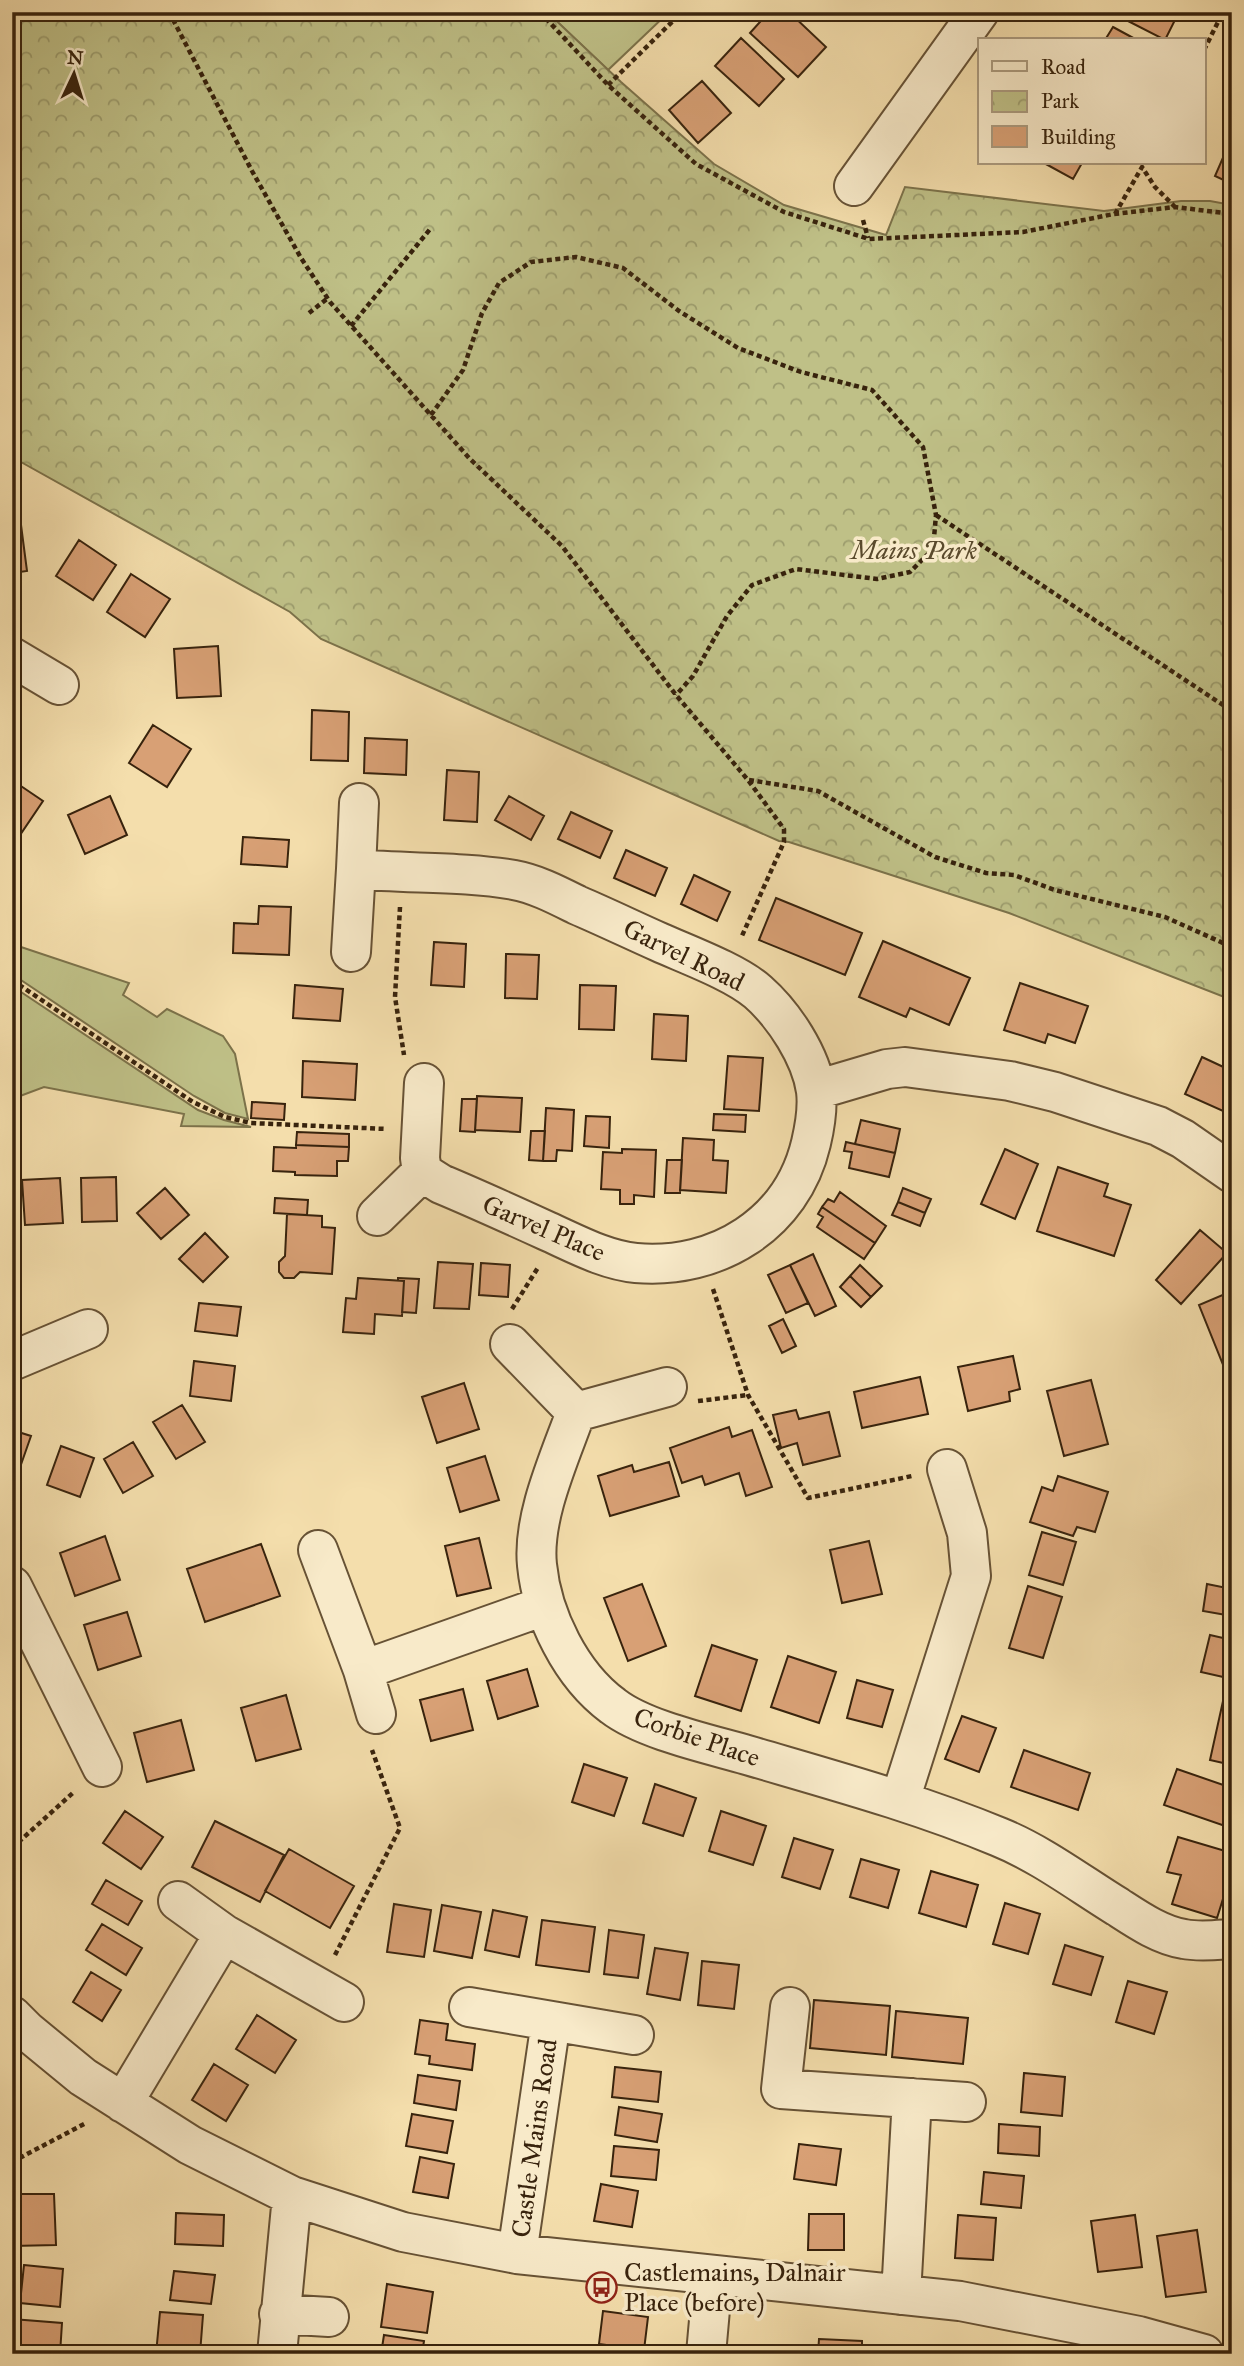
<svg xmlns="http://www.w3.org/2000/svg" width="1244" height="2366" font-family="'IM FELL Great Primer',serif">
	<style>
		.grass { fill: #bfc087; stroke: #7c724a; stroke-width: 2 }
		.park { fill: url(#park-crowns); stroke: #7c724a; stroke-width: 2 }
		.building { fill: #d8a075; stroke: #38230d; stroke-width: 2 }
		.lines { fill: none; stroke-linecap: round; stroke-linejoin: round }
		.minor-casing { stroke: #675235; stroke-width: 42 }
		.path { stroke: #38230d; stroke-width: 4.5; stroke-dasharray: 5 3.5; stroke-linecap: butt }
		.minor { stroke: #f8eac9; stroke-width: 38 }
		.labels { text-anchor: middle; stroke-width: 7; stroke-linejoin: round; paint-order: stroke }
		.park-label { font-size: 26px; font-style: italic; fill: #5a4a2c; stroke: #f8eac9 }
		.street-label { font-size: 26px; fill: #38230d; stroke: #f8eac9 }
		.poi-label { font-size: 26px; fill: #38230d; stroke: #f8eac9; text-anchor: start }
	</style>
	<defs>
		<pattern id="park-crowns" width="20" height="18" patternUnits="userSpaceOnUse" patternTransform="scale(1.75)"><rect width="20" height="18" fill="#bfc087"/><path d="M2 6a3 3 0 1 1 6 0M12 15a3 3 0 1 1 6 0" fill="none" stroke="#9c9c6d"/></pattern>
	</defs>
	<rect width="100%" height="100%" fill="#f4deac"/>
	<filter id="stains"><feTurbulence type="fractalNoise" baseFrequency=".00286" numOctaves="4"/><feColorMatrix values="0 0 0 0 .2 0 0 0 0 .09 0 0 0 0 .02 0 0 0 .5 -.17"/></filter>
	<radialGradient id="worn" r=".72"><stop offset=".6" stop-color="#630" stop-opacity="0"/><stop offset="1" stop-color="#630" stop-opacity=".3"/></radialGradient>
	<path class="grass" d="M547 12H669L608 70Z
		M12 944 129 983 123 995 157 1017 167 1009 223 1036 235 1054 248 1119 225 1113 194 1096 12 974Z
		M12 986 198 1110 224 1120 251 1127 181 1126 184 1114 44 1087 12 1099Z"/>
	<path class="park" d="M12 12H547L621 82 714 164 784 205 886 235 905 187 1104 211 1181 201H1210L1232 205V1000L1009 913 789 842 779 841 321 639 290 612 12 457Z"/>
	<path class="building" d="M769 12H789L826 47 798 77 750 33Z
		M1130 12H1179L1165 40 1126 20Z
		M1113 27 1137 40H1105Z
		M741 38 784 79 759 106 715 66Z
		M702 81 731 113 698 143 669 110Z
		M1228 146 1232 148V184L1215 176Z
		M1044 163H1082L1073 179Z
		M21 525 27 571 12 573V526Z
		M79 540 116 565 93 600 56 576Z
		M131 574 170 599 145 637 107 612Z
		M218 646 221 696 177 698 174 649Z
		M312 710 349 712 348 761 311 760Z
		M153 725 191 749 167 787 129 763Z
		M365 738 407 740 406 775 364 773Z
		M447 770 479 772 477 822 444 820Z
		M12 780 43 801 18 838 12 834Z
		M110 796 127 835 85 854 68 815Z
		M509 796 544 816 531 840 495 820Z
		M571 812 612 831 600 858 558 839Z
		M243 837 289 840 287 867 241 864Z
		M626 850 667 868 655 896 614 878Z
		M694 875 730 892 717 921 681 904Z
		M776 898 862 933 845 975 759 940Z
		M259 906 291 907 289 955 233 953 234 923 258 924Z
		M883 941 970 978 949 1025 910 1008 906 1017 859 997Z
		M434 942 466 944 464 987 431 985Z
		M506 954 539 955 537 999 505 998Z
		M1020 983 1088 1006 1075 1043 1048 1034 1045 1043 1004 1030Z
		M295 985 343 989 340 1021 293 1018Z
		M580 985 616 986 614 1030 579 1029Z
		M654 1014 688 1016 686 1061 652 1059Z
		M728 1056 763 1058 759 1111 724 1109Z
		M1202 1057 1232 1071V1115L1185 1094Z
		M303 1061 357 1064 355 1100 302 1097Z
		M477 1096 522 1098 520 1132 475 1130Z
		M462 1099H477L475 1132 460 1131Z
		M252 1102 285 1104 284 1120 251 1118Z
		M546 1108 574 1110 572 1151 557 1150 556 1161H543Z
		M714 1114 746 1115 745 1132 713 1130Z
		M586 1116 610 1117 609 1148 584 1146Z
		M861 1120 900 1129 895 1153 855 1144Z
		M531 1131H545L543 1161 529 1160Z
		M297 1132 349 1134V1147L296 1145Z
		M683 1138 714 1140 713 1160 728 1161 726 1193 680 1190Z
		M846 1142 895 1153 889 1177 849 1168 852 1152 844 1151Z
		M296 1145 349 1147 348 1161H337V1176L295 1175V1172L273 1171 274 1147 296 1148Z
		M622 1149 656 1150 654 1197 634 1195V1204H620V1190L601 1189 603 1152 622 1153Z
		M1005 1149 1038 1164 1015 1219 981 1204Z
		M667 1160H682L680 1193H665Z
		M1058 1167 1108 1184 1104 1196 1131 1205 1114 1256 1037 1231Z
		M116 1177 117 1221 82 1222 81 1178Z
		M60 1178 63 1223 25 1225 22 1180Z
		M165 1188 189 1215 161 1239 137 1213Z
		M903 1188 931 1199 925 1213 898 1202Z
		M840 1192 886 1226 875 1243 822 1207 828 1199 834 1202Z
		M275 1198 308 1200 307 1215 274 1213Z
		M898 1202 925 1213 920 1226 892 1215Z
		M822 1207 875 1243 864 1259 817 1227 823 1217 818 1214Z
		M287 1214 322 1216V1227L335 1228 332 1274 300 1272 294 1278H284L279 1272V1262L285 1256Z
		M1200 1230 1227 1253 1181 1304 1156 1280Z
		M205 1233 228 1257 203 1282 179 1259Z
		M813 1254 836 1306 815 1316 790 1265Z
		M438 1262 473 1264 469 1309 434 1308Z
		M481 1263 510 1265 508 1297 479 1295Z
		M790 1265 808 1303 786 1313 768 1275Z
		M860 1265 882 1286 871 1297 850 1276Z
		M850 1276 871 1297 861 1307 840 1287Z
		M358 1278 404 1281 402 1316 375 1314 374 1334 343 1332 346 1298 356 1299Z
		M398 1278 419 1279 416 1313 402 1312 404 1281H398Z
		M1232 1291V1375L1228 1377 1199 1305Z
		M199 1303 241 1307 237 1336 195 1331Z
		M783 1319 796 1346 782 1353 769 1326Z
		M1013 1356 1020 1389 1009 1392 1010 1401 968 1411 958 1367Z
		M194 1361 235 1366 231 1401 190 1396Z
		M920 1377 928 1414 862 1428 854 1392Z
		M1091 1380 1108 1444 1064 1456 1047 1391Z
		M464 1383 479 1429 437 1443 422 1397Z
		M182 1405 205 1442 176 1459 153 1422Z
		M796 1410 799 1419 829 1412 840 1456 803 1465 797 1443 781 1448 773 1415Z
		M729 1427 732 1437 752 1430 772 1487 746 1496 739 1473 705 1485 702 1476 682 1483 670 1448Z
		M12 1430 31 1436 17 1476 12 1474Z
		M133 1442 153 1476 123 1493 104 1459Z
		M61 1446 94 1458 80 1497 47 1485Z
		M485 1456 499 1500 460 1512 447 1468Z
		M669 1462 679 1496 610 1516 598 1476 632 1465 634 1472Z
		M1058 1476 1108 1492 1095 1532 1077 1527 1073 1536 1030 1522 1042 1487 1053 1491Z
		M1229 1480H1232V1541L1225 1540Z
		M1042 1532 1076 1542 1063 1585 1029 1575Z
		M105 1536 120 1580 75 1596 60 1553Z
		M479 1538 491 1588 457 1596 445 1546Z
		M869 1541 882 1594 842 1603 830 1550Z
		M261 1544 280 1596 205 1622 187 1569Z
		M642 1584 666 1646 628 1661 604 1598Z
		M1207 1584 1232 1589V1616L1203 1611Z
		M1028 1586 1062 1597 1043 1658 1009 1648Z
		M127 1612 141 1656 98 1670 84 1625Z
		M1210 1635 1232 1640V1679L1201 1672Z
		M712 1645 757 1660 741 1711 695 1696Z
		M788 1656 836 1672 819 1723 771 1707Z
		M527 1669 538 1706 498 1719 487 1681Z
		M857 1680 893 1690 882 1727 847 1718Z
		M463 1689 473 1730 431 1741 420 1700Z
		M286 1695 301 1749 256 1761 241 1708Z
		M1223 1701 1232 1702V1765L1210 1760Z
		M962 1716 996 1728 979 1772 945 1759Z
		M181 1720 194 1770 147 1782 134 1733Z
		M1024 1750 1090 1773 1078 1810 1011 1787Z
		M584 1764 627 1778 614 1816 572 1802Z
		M1177 1769 1232 1788V1818L1228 1827 1164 1805Z
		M655 1784 696 1798 683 1836 643 1823Z
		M125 1811 163 1837 141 1869 103 1843Z
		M721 1811 766 1826 753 1865 709 1851Z
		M215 1821 284 1855 260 1902 192 1867Z
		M1178 1837 1232 1853V1870L1217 1918 1172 1904 1181 1875 1167 1872Z
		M794 1838 833 1850 820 1889 782 1877Z
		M289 1849 354 1886 330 1928 265 1891Z
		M861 1859 899 1870 888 1908 850 1897Z
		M931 1871 978 1885 966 1927 919 1913Z
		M106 1880 142 1901 128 1925 92 1904Z
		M1005 1903 1040 1914 1028 1954 993 1944Z
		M394 1904 431 1910 424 1957 387 1952Z
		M442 1905 481 1912 472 1958 434 1951Z
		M493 1910 527 1917 519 1957 485 1950Z
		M542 1920 595 1927 589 1972 536 1965Z
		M102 1924 142 1948 126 1975 86 1950Z
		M609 1930 644 1935 638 1978 604 1974Z
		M1065 1945 1103 1957 1091 1995 1053 1984Z
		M655 1948 688 1953 680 2000 647 1994Z
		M702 1961 739 1965 734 2009 698 2005Z
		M91 1972 121 1990 102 2021 73 2002Z
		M1128 1981 1167 1992 1154 2034 1116 2022Z
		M814 2000 890 2006 886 2055 810 2048Z
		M896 2011 968 2018 963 2064 892 2057Z
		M257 2015 296 2040 275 2073 236 2049Z
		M420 2020 448 2024 446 2040 475 2044 472 2070 429 2064 430 2056 415 2054Z
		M214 2064 248 2085 226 2121 192 2100Z
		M615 2067 661 2072 658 2102 612 2097Z
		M1024 2073 1065 2077 1062 2116 1021 2112Z
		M418 2075 460 2081 456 2110 414 2103Z
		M619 2107 662 2114 657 2142 615 2135Z
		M412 2114 453 2121 447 2153 406 2146Z
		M999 2124 1040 2127 1039 2156 998 2153Z
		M799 2144 841 2149 836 2185 794 2179Z
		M614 2146 659 2150 656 2180 611 2176Z
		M420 2157 454 2164 448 2198 413 2192Z
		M984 2172 1024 2176 1021 2208 981 2204Z
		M601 2184 638 2191 632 2227 594 2221Z
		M12 2194H54L56 2245 12 2246Z
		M176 2213 224 2215 223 2246 175 2244Z
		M809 2214H844V2250H808Z
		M958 2215 996 2218 993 2260 955 2258Z
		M1135 2215 1142 2267 1098 2272 1091 2221Z
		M1197 2230 1206 2292 1166 2297 1157 2236Z
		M24 2265 63 2269 60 2307 20 2303Z
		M174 2271 215 2275 211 2304 170 2300Z
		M387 2284 433 2292 427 2333 381 2327Z
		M603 2311 648 2317 644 2350 599 2344Z
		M160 2312 203 2315 200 2354H156Z
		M12 2319 62 2323 60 2354H12Z
		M384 2335 424 2341 422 2354H381Z
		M819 2339 862 2341V2354H818Z"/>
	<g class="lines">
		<defs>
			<path id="minor" d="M854 186 979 12
				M12 657 59 685
				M356 869 359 803
				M351 952 356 869C408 874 462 871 514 880 536 884 557 895 577 905 605 917 632 930 659 942 688 955 735 972 758 992 784 1015 811 1056 816 1091 818 1108 815 1126 811 1143 792 1224 717 1270 636 1263 605 1260 576 1244 547 1231 512 1215 477 1199 441 1184L422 1172 420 1158 424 1083
				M816 1090 887 1069 905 1067 1010 1081 1055 1092 1158 1126 1183 1139 1232 1173
				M377 1216 422 1172
				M510 1344 576 1412
				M12 1361 88 1329
				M667 1387 576 1412C560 1457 532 1517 537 1565 542 1616 571 1675 613 1706 644 1730 709 1744 747 1755 832 1780 917 1803 999 1837 1041 1854 1079 1883 1118 1907 1138 1920 1160 1935 1184 1939 1199 1942 1216 1940 1232 1939
				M318 1550 363 1670 376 1714
				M12 1586 102 1767
				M363 1670 544 1606
				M900 1800 971 1576 967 1533 947 1469
				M178 1901 224 1934 344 2002
				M469 2007 634 2035
				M790 2007 781 2089 966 2102
				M12 2016 27 2031 83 2077 190 2145 292 2196 403 2232 517 2254 960 2301 1139 2336 1204 2354
				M123 2103 224 1934
				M517 2254 551 2021
				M901 2295 912 2098
				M279 2314 329 2317
				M277 2354 292 2196
				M706 2354 713 2276"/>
		</defs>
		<use href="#minor" class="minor-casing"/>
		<path class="path" d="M169 12 252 171 301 258 330 302 470 459 562 546 676 695 748 780 784 829V842L741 938
			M540 12 608 85 696 164 784 212 869 239 1023 232 1114 214 1175 207 1232 214
			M1204 50 1223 12
			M608 85 682 12
			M1115 214 1142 167 1155 187 1175 207
			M863 220 868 238
			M309 313 328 298
			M351 326 431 228
			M431 415 463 370 482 313 499 283 531 262 576 257 623 268 679 311 738 348 801 372 872 390 923 447 936 515 933 549 910 572 877 579 796 569 752 585 727 616 693 676 676 695
			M936 515 1232 711
			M749 780 818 791 935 857 986 873 1014 875 1055 890 1165 917 1232 947
			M400 907 395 997 404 1055
			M12 980 193 1102 225 1117 251 1123 387 1129
			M713 1289 748 1395 808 1498 912 1476
			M512 1309 539 1266
			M698 1401 748 1395
			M12 1848 75 1791
			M335 1955 400 1828 372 1750
			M12 2162 86 2123"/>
		<use href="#minor" class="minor"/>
	</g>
	<defs>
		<symbol id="bus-ring" viewBox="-11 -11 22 22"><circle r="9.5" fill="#f8eac9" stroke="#8f2418" stroke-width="1.5"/><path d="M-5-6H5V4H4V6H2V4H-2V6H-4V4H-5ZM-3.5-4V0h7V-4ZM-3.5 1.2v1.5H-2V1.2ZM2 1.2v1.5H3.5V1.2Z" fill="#8f2418"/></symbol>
	</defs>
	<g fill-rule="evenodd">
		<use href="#bus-ring" x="584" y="2270" width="35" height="35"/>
	</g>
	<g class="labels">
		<g class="park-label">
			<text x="914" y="559">Mains Park</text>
		</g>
		<g class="street-label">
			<text transform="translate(684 955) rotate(26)" y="9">Garvel Road</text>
			<text transform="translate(544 1228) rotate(23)" y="9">Garvel Place</text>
			<text transform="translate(697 1737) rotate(19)" y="9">Corbie Place</text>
			<text transform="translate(534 2138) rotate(-82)" y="9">Castle Mains Road</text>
		</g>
		<g class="poi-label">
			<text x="624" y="2281">Castlemains, Dalnair<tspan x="624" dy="30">Place (before)</tspan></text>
		</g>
	</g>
	<rect width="1244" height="2366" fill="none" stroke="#f4deac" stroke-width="42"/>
	<rect x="14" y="14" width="1216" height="2338" fill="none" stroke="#38230d" stroke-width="3.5"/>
	<rect x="21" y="21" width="1202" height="2324" fill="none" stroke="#38230d" stroke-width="2"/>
	<rect x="978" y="38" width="228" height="126" fill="#f8eac9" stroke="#ab9a7e" stroke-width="2"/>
	<rect x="992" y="61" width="35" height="10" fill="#f8eac9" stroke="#ab9a7e" stroke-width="2"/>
	<text x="1041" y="74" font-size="21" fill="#38230d">Road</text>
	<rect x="992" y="91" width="35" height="21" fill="url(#park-crowns)" stroke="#ab9a7e" stroke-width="2"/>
	<text x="1041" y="108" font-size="21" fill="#38230d">Park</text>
	<rect x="992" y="126" width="35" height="21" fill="#d8a075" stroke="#ab9a7e" stroke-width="2"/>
	<text x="1041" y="144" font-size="21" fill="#38230d">Building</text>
	<g transform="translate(74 74) rotate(4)" stroke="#f8eac9" stroke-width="5" paint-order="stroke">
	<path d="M0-5L12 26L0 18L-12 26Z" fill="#38230d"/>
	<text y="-10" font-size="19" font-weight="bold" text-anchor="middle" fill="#38230d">N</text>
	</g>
	<rect width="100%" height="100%" filter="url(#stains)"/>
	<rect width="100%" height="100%" fill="url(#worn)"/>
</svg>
